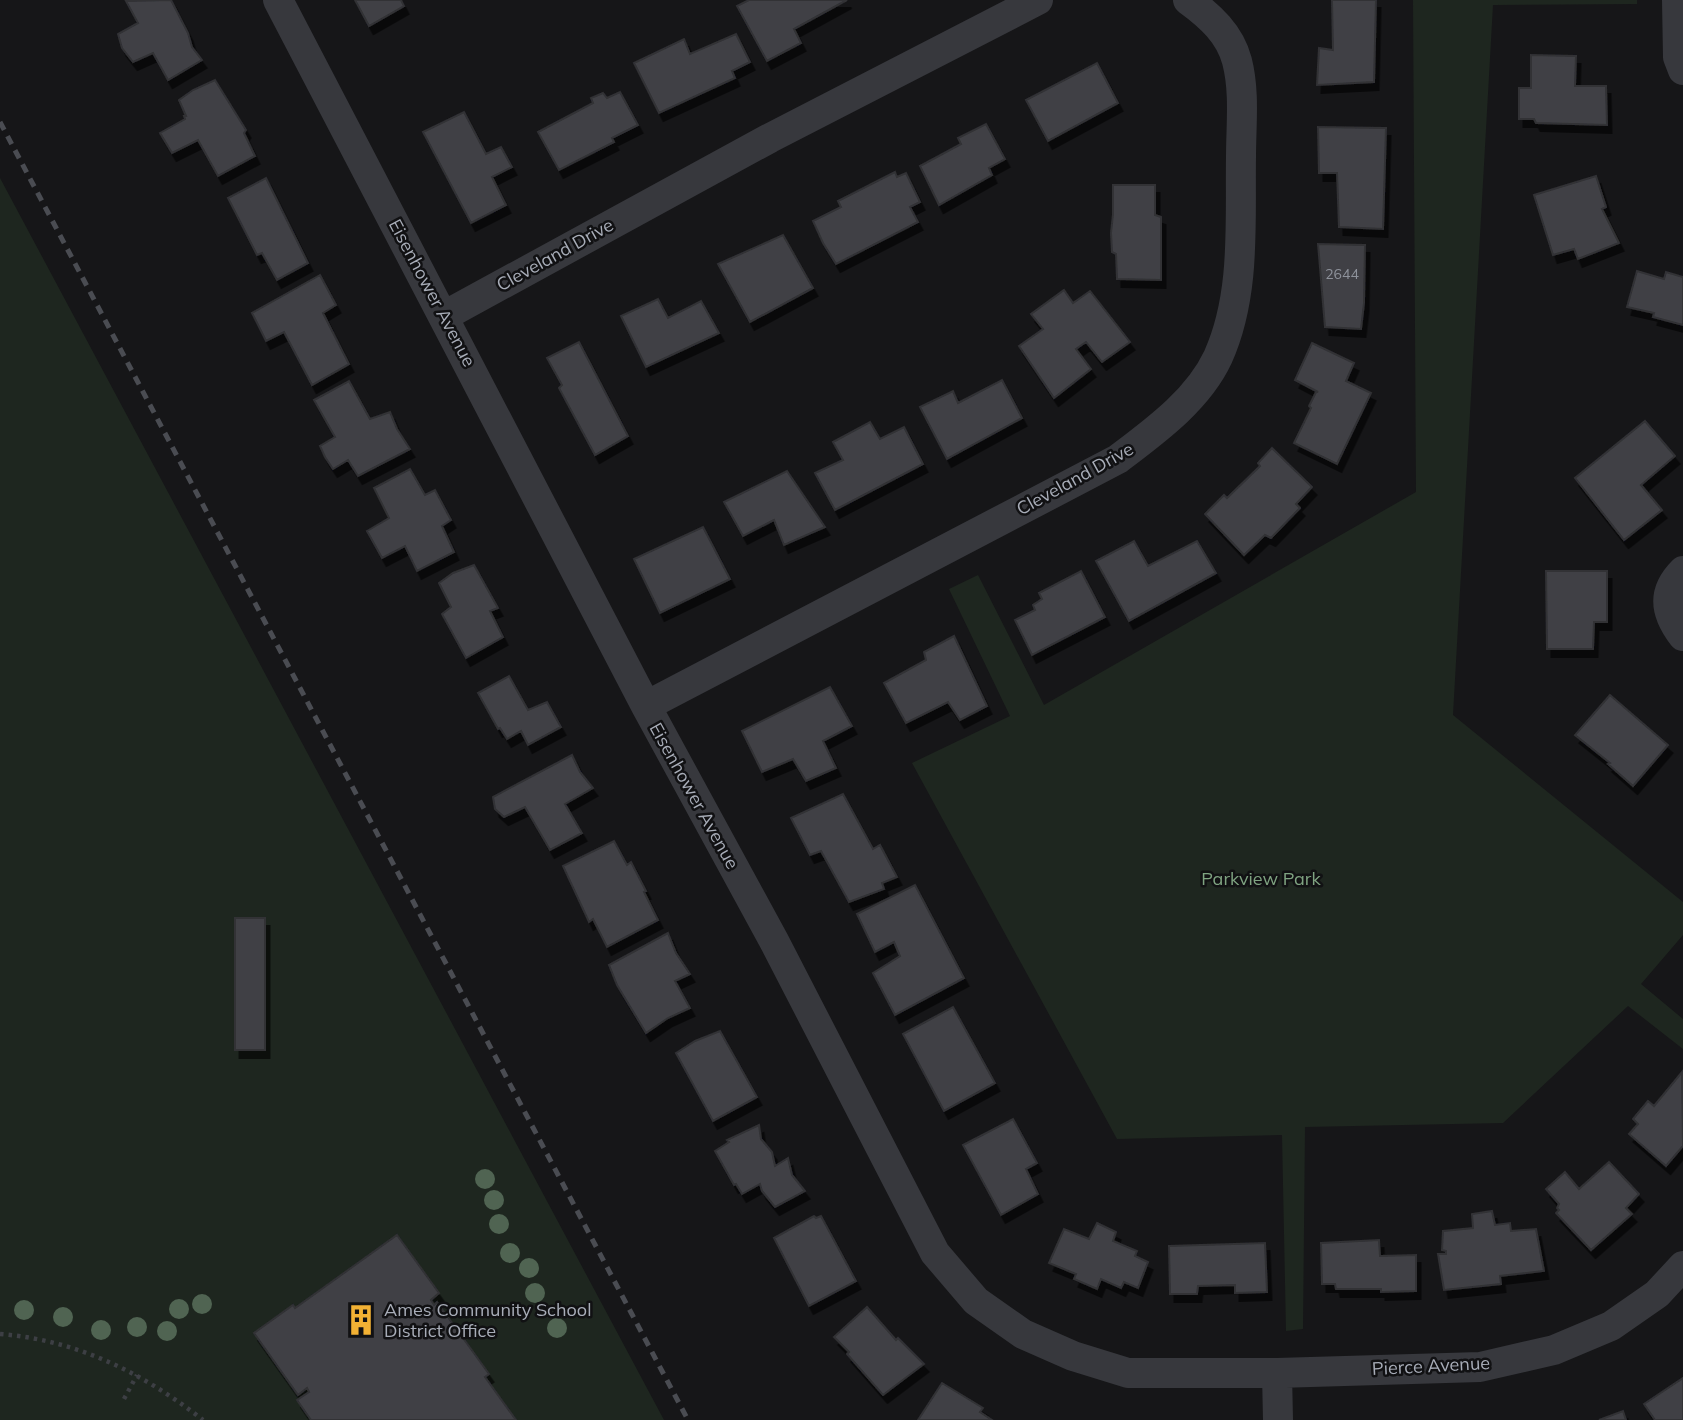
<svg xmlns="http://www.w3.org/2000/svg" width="1683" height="1420" font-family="Mulish,sans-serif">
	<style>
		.green { fill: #1e261f }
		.building { fill: #404145; stroke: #303034; stroke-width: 2; filter: url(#shadow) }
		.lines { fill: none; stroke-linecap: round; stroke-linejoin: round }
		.path { stroke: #3d3f44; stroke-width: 4.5; stroke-dasharray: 3.5 5; stroke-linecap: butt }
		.street { stroke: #37383d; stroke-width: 30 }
		.rail { stroke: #4a4c52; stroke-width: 5; stroke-dasharray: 9 7; stroke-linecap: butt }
		.tree { fill: #506452 }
		.labels { text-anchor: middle; stroke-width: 5; stroke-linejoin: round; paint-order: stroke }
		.number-label { font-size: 14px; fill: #8e929b }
		.street-label { font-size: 18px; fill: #a8adb8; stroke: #111113 }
		.park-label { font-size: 18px; fill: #7fa381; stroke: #111113 }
		.poi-label { font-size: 18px; fill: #a8adb8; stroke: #111113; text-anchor: start }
	</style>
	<defs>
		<filter id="shadow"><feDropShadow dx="4.5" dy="8" stdDeviation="0" flood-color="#0009"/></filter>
	</defs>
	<rect width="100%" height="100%" fill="#161618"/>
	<path class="green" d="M1413 0H1637V4L1493 5 1453 715 1683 902V935L1641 984 1683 1019V1049L1628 1006 1503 1123 1305 1127 1303 1329 1286 1331 1282 1135 1117 1139 912 763 1010 716 949 589 978 575 1044 705 1416 492Z
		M0 178 664 1420H0Z"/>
	<path class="building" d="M171 0 188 33 192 47 202 60 168 80 153 53 133 62 122 48 118 34 138 23 126 1Z
		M355 0H401L404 6 369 26Z
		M749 0H847L794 29 801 43 767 61 737 6Z
		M1332 0H1376L1374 82 1317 85 1319 48 1333 50Z
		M736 34 750 62 732 71 735 78 659 113 634 63 684 39 690 54Z
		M1531 55 1576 56 1575 86H1606L1607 125 1536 123 1534 119H1519V88H1531Z
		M1097 63 1118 103 1048 141 1026 100Z
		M215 80 246 130 244 133 255 156 218 176 198 140 172 153 160 133 185 119 184 116H186L179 100 193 90Z
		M620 92 638 125 612 138 614 142 559 170 538 132 593 103 591 98 603 93 607 98Z
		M464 112 486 154 501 147 512 167 492 177 506 205 471 223 423 132Z
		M986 124 1005 159 989 168 992 175 939 205 920 166 961 144 958 138Z
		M1318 127 1386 128 1383 229 1339 227 1337 173H1319Z
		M895 172 897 177 906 173 920 202 910 207 918 222 836 264 823 243 813 221 841 207 838 201Z
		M1596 176 1606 207 1602 209 1619 243 1578 259 1574 249 1553 255 1534 195Z
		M266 178 308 263 277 280 262 253 257 255 228 198Z
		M1113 185H1155V215L1161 217V280L1117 279 1116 254 1112 252 1111 233 1113 214Z
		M783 235 813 288 750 322 718 264Z
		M1318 244 1365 245 1364 303 1361 329 1325 327Z
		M1637 271 1664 279 1666 272 1683 277V325L1653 317 1654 313 1627 307Z
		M320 275 336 305 323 313 349 364 312 385 284 332 266 341 252 313Z
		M1064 290 1073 303 1090 291 1130 342 1102 362 1086 342 1076 349 1091 369 1054 398 1019 346 1043 329 1031 314Z
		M658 299 668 318 701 301 719 333 646 367 621 316Z
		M579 342 628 436 595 455 559 388 562 385 547 358Z
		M1312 343 1354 363 1346 381 1371 393 1337 464 1294 443 1311 408 1309 406 1316 392H1318L1295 380Z
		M1002 380 1022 418 947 459 920 407 953 391 958 403Z
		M349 381 370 419 390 412 397 429 410 449 358 476 348 460 333 469 325 457 320 446 335 437 314 400Z
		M1645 421 1675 456 1641 485 1662 510 1624 540 1575 478Z
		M870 422 880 439 904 427 923 464 835 510 815 473 843 460 833 442Z
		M1272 448 1312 487 1296 504 1300 508 1271 538 1265 535 1244 555 1205 514 1224 495 1227 498 1260 466 1258 463Z
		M410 469 425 495 435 490 451 520 442 526 454 552 417 571 405 546 382 558 367 531 389 518 374 488Z
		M787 471 825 527 784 545 774 520 743 536 724 502Z
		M703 527 730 579 660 613 634 559Z
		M1134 541 1148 566 1197 541 1216 573 1129 621 1096 561Z
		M474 565 498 608 490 611 503 637 466 658 442 614 451 607 439 583 453 573Z
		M1081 571 1105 617 1032 655 1015 620 1035 610 1033 605 1042 599 1039 593Z
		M1546 571H1607V622H1594L1593 649H1547Z
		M954 636 987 706 960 720 948 702 906 723 884 683 926 660 924 652Z
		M509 676 528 710 547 702 561 727 528 745 521 731 507 739 500 728 498 729 478 693Z
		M830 687 852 726 823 741 836 768 806 781 793 759 762 772 742 731Z
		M1610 695 1668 745 1633 786 1608 764 1610 763 1575 735Z
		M572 755 580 772 593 788 565 804 582 833 550 850 525 807 504 817 495 809 493 797Z
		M843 794 873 849 880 845 897 877 882 883 884 889 849 902 821 851 810 855 791 818Z
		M614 841 627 865 631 862 646 891 644 892 658 920 607 947 593 919 589 922 563 866Z
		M915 885 964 978 895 1015 873 973 900 956 894 942 875 952 857 914Z
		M235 918H265V1050H235Z
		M668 933 676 953 690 974 675 981 690 1008 668 1018 646 1033 617 985 609 965Z
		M953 1007 995 1083 944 1111 903 1034Z
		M720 1031 757 1097 713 1121 676 1053 695 1041Z
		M1682 1072 1683 1146 1666 1166 1629 1134 1638 1124 1633 1119 1648 1101 1654 1106Z
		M1013 1119 1037 1163 1026 1169 1038 1194 1001 1215 963 1145Z
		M759 1125 761 1139 772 1152 775 1166 788 1158 792 1175 805 1191 775 1207 762 1191 760 1184 742 1194 736 1184 734 1185 715 1151 729 1142 727 1140Z
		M1609 1162 1639 1194 1626 1208 1632 1214 1591 1250 1556 1213 1559 1210 1557 1208 1559 1204 1546 1189 1565 1172 1579 1189Z
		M1492 1211 1495 1225 1510 1223 1511 1231 1536 1229 1544 1271 1500 1276 1501 1284 1444 1290 1438 1254H1446V1251L1442 1250 1443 1231 1473 1228 1472 1214Z
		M814 1216 816 1218 821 1216 856 1281 809 1306 774 1238Z
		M1097 1223 1116 1232 1113 1241 1137 1251 1135 1256 1148 1262 1138 1288 1124 1282 1121 1288 1101 1279 1097 1289 1074 1279 1076 1274 1049 1263 1064 1229 1089 1239Z
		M397 1235 439 1293 431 1300 434 1305 437 1302 489 1374 485 1377 516 1420H311L297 1400 309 1392 307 1388 298 1395 254 1333 293 1305 295 1308Z
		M1379 1240 1380 1256 1416 1255V1291L1381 1292V1289H1336L1335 1284H1322L1321 1243Z
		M1265 1243 1267 1292 1235 1293V1285L1198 1286 1197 1294H1170L1169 1246Z
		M867 1307 896 1340 898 1338 924 1364 883 1395 847 1354 849 1352 834 1337Z
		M1683 1378V1420H1655L1644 1404Z
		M942 1383 983 1408 980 1412 992 1420H918Z
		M1623 1411 1626 1420H1599Z"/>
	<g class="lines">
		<path class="path" d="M0 1334C77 1340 143 1373 203 1420
			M124 1399 137 1375"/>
		<path class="street" d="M278 0 646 706 774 941 935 1253 976 1301 1023 1334 1073 1356 1128 1373H1277L1480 1367 1554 1350 1611 1326 1657 1294 1683 1266
			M1677 0 1678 57 1683 70
			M444 316 770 138 1038 0
			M1683 571C1661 593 1666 614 1683 636
			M646 706 1118 459C1155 431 1198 400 1218 357 1246 295 1240 223 1241 157 1241 125 1245 92 1237 61 1230 34 1210 16 1188 0
			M1277 1373 1278 1420"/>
		<path class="rail" d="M0 122 688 1420"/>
	</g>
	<g class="tree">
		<circle cx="485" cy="1179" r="10"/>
		<circle cx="494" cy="1200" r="10"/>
		<circle cx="499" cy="1224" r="10"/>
		<circle cx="510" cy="1253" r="10"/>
		<circle cx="529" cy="1268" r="10"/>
		<circle cx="535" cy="1293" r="10"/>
		<circle cx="202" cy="1304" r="10"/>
		<circle cx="179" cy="1309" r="10"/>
		<circle cx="24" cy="1310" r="10"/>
		<circle cx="63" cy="1317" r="10"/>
		<circle cx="137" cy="1327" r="10"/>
		<circle cx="557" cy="1328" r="10"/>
		<circle cx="101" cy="1330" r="10"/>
		<circle cx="167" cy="1331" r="10"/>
	</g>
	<defs>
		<symbol id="building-bare" viewBox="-9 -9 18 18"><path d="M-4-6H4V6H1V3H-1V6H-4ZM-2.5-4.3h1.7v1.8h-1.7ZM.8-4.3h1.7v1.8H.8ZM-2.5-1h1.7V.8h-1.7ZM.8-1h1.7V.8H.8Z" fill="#f2b134" stroke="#111113" stroke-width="2.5" paint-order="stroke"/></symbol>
	</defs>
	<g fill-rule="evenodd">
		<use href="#building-bare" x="339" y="1298" width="44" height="44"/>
	</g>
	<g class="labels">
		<g class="number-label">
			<text x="1342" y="279">2644</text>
		</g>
		<g class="street-label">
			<text transform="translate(555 255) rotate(-29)" y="6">Cleveland Drive</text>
			<text transform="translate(432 293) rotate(62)" y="6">Eisenhower Avenue</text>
			<text transform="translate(1075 479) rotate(-29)" y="6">Cleveland Drive</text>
			<text transform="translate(694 796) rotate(61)" y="6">Eisenhower Avenue</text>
			<text transform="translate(1431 1366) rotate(-3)" y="6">Pierce Avenue</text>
		</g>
		<g class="park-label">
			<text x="1261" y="885">Parkview Park</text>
		</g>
		<g class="poi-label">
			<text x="384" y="1316">Ames Community School<tspan x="384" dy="21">District Office</tspan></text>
		</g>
	</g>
</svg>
